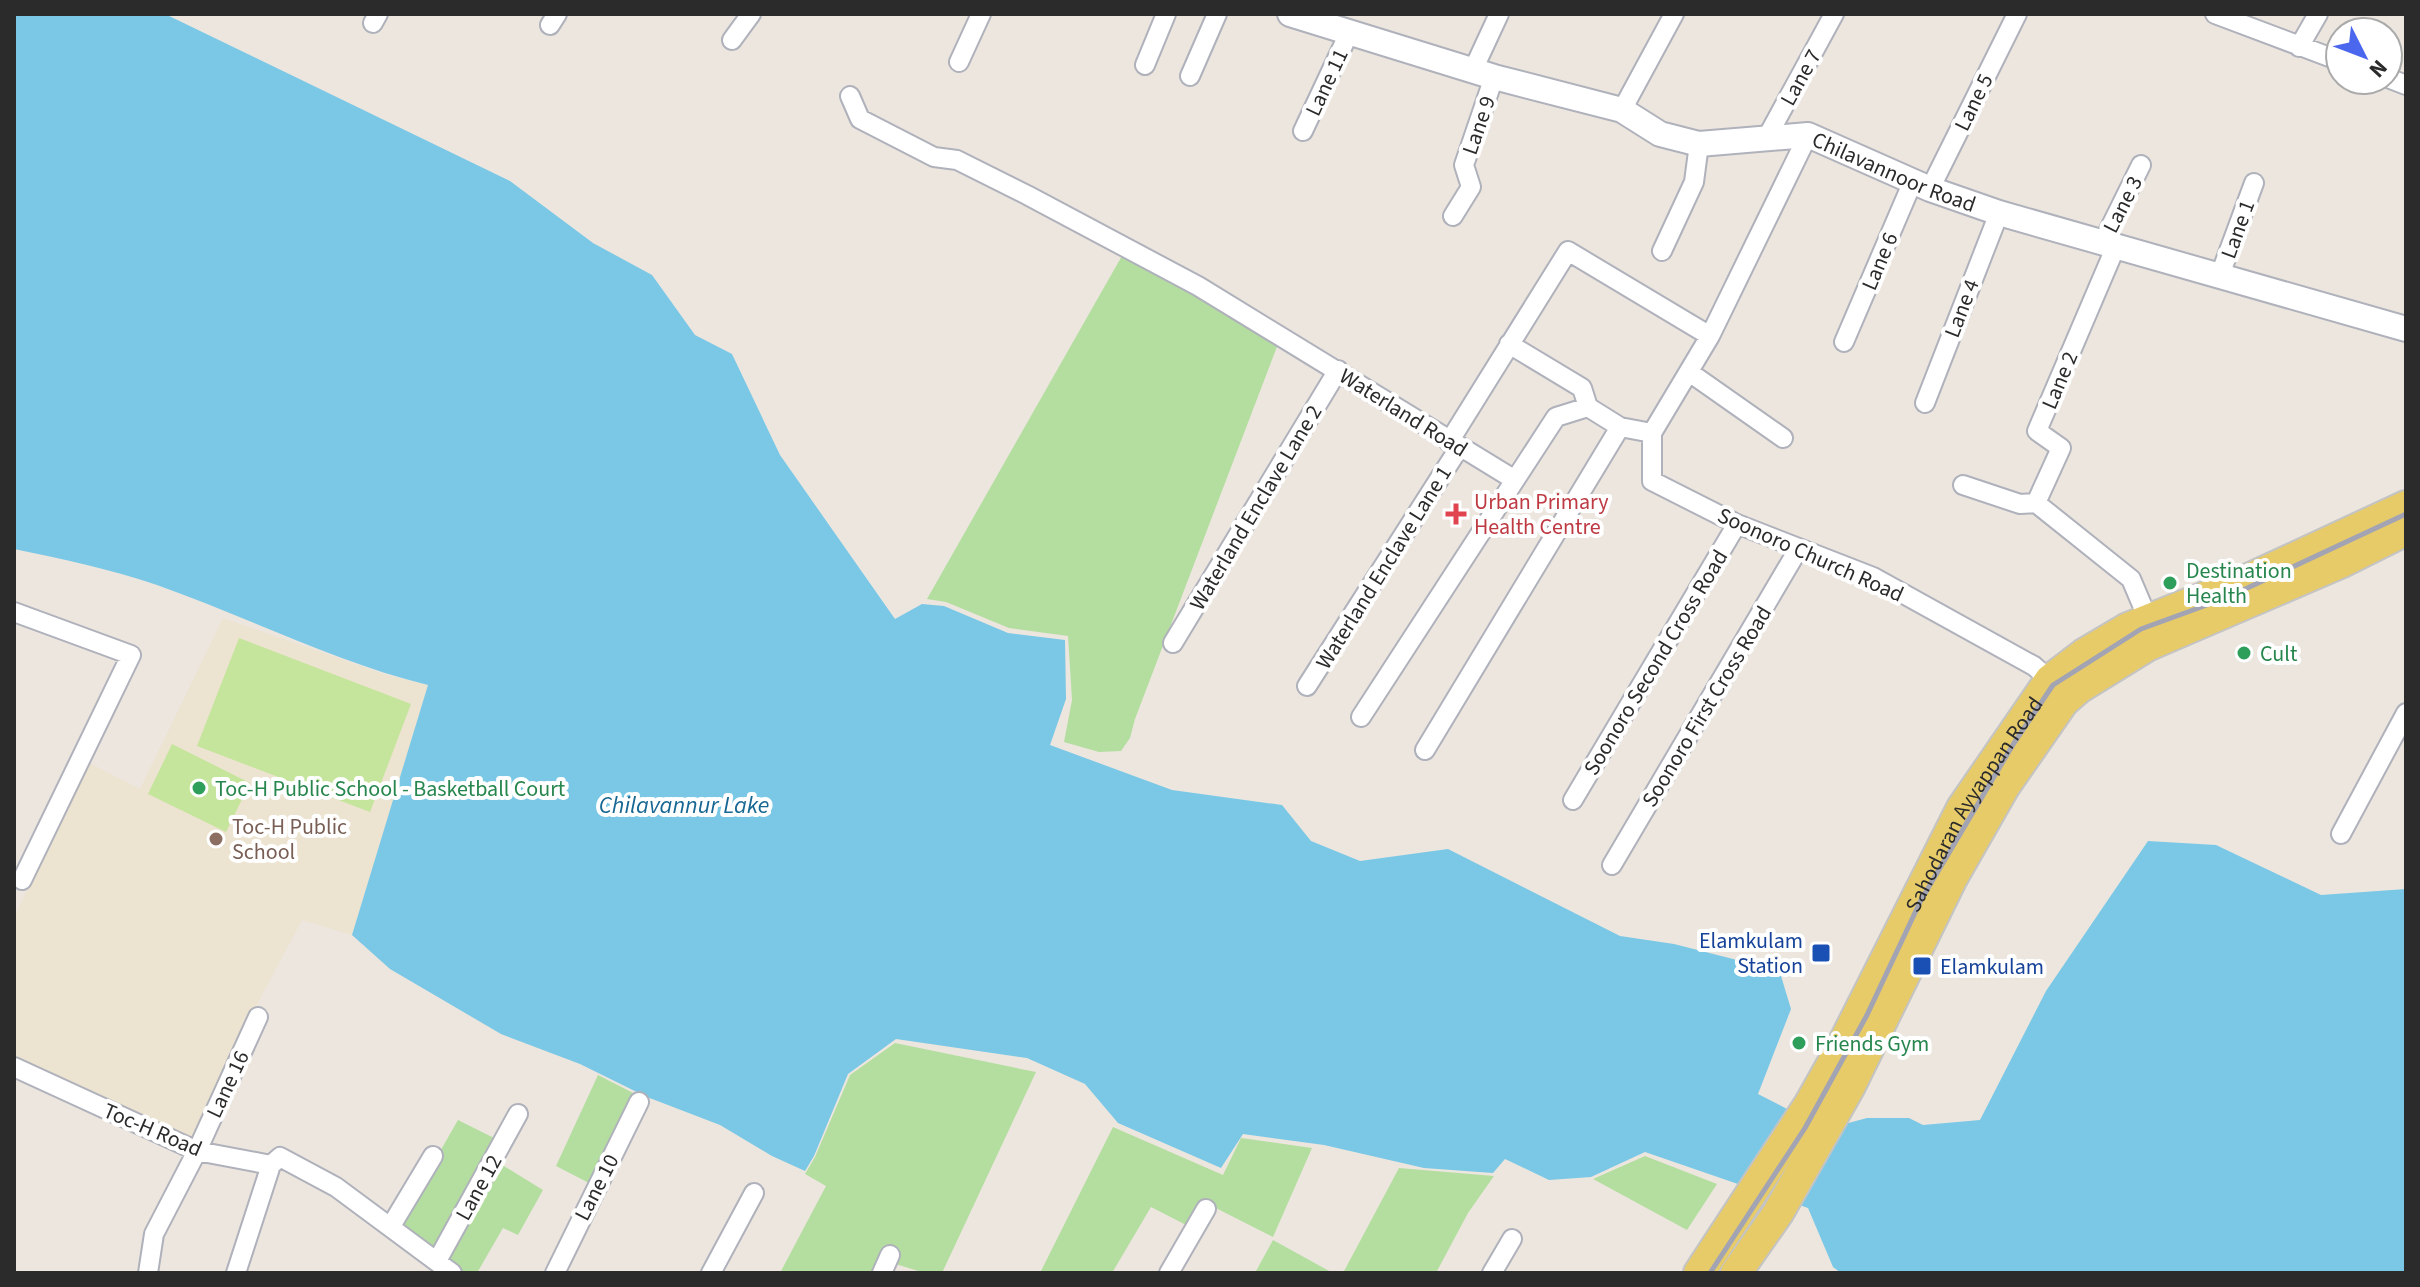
<svg xmlns="http://www.w3.org/2000/svg" width="2420" height="1287" font-family="'Source Sans 3',sans-serif">
	<style>
		.education { fill: #ece3d0 }
		.green { fill: #b4de9f }
		.pitch { fill: #c5e59c }
		.water { fill: #7ac8e6 }
		.lines { fill: none; stroke-linecap: round; stroke-linejoin: round }
		.minor-casing { stroke: #afb1bb; stroke-width: 22 }
		.tertiary-casing { stroke: #afb1bb; stroke-width: 28 }
		.primary-casing { stroke: #c4c4c4; stroke-width: 34 }
		.minor { stroke: #fff; stroke-width: 18 }
		.tertiary { stroke: #fff; stroke-width: 24 }
		.primary { stroke: #e7cb69; stroke-width: 30 }
		.rail { stroke: #a2a4b4; stroke-width: 5 }
		.health-dot { fill: #e0444e; stroke: #fff; stroke-width: 3 }
		.leisure-dot { fill: #2e9e5b; stroke: #fff; stroke-width: 3 }
		.education-dot { fill: #8d6e63; stroke: #fff; stroke-width: 3 }
		.transit-dot { fill: #1a4fb4; stroke: #fff; stroke-width: 3 }
		.labels { text-anchor: middle; stroke-width: 8; stroke-linejoin: round; paint-order: stroke }
		.street-label { font-size: 22px; fill: #2b2b2b; stroke: #fff }
		.health-label { font-size: 22px; fill: #be3a42; stroke: #fff; text-anchor: start }
		.leisure-label { font-size: 22px; fill: #27864d; stroke: #fff; text-anchor: start }
		.education-label { font-size: 22px; fill: #785e54; stroke: #fff; text-anchor: start }
		.transit-label { font-size: 22px; fill: #164399; stroke: #fff; text-anchor: end }
		.water-label { font-size: 24px; font-style: italic; fill: #176793; stroke: #fff }
	</style>
	<rect width="100%" height="100%" fill="#ece6df"/>
	<path class="education" d="M223 618 384 674 428 685 352 935 302 920 261 997 196 1139 132 1115 14 1055V917L89 763 140 789Z"/>
	<path class="green" d="M1123 254 1278 344 1135 719 1130 738 1121 751 1099 752 1064 742 1072 700 1068 636 1009 628 946 602 927 599Z
		M895 1043 1036 1072 942 1273H925L892 1263 876 1273H780L826 1186 805 1174 815 1157 850 1075Z
		M598 1075 637 1095 591 1184 556 1166Z
		M458 1120 498 1140 438 1251 399 1223Z
		M1113 1127 1223 1175 1241 1138 1312 1148 1273 1237 1204 1202 1190 1227 1151 1207 1112 1273H1040Z
		M1645 1156 1717 1184 1687 1230 1593 1179Z
		M499 1163 543 1190 518 1235 503 1228 477 1273H460L445 1259Z
		M1399 1168 1494 1176 1468 1213 1436 1273H1343Z
		M1273 1240 1331 1272 1330 1273H1255Z"/>
	<path class="pitch" d="M239 638 411 704 370 812 197 746Z
		M172 744 250 783 226 832 148 794Z"/>
	<path class="water" d="M14 14H165L510 181 593 243 652 275 695 335 732 354 780 455 895 619 922 604 944 606 1008 633 1065 640 1066 699 1050 745 1172 790 1282 805 1311 841 1360 861 1448 849 1620 936 1674 944 1737 960 1781 976 1791 1009 1758 1094 1826 1129 1867 1118H1909L1923 1125 1980 1120 2046 991 2148 841 2216 845 2321 895 2406 889V1273H1841L1833 1267 1808 1208 1645 1152 1591 1177 1549 1180 1505 1159 1493 1173 1424 1168 1324 1145 1243 1134 1221 1168 1118 1123 1085 1084 1027 1058 896 1039 848 1074 814 1156 805 1171 772 1156 720 1125 647 1097 580 1064 501 1034 390 969 352 935 428 685C334 662 248 617 157 585 110 569 62 559 14 549Z"/>
	<g class="lines">
		<defs>
			<path id="minor" d="M2215 14 2340 61
				M373 23 378 14
				M550 25 557 14
				M732 40 751 14
				M2299 47 2318 14
				M959 62 981 14
				M1145 65 1166 14
				M1473 70 1499 14
				M1190 76 1217 14
				M2388 78 2406 85
				M850 96 860 119 934 157 957 160 1027 195 1198 286 1515 480 1556 417 1588 407 1620 427 1652 433
				M1622 110 1674 14
				M1303 131 1349 33
				M1766 139 1834 14
				M1930 189 2017 14
				M1453 216 1471 187 1464 165 1494 77
				M2103 242 2141 165
				M1662 251 1694 182 1699 144
				M2220 275 2254 183
				M1844 342 1913 181
				M1509 344 1582 388 1588 407
				M1689 372 1783 438
				M1925 403 1999 213
				M1652 433V481L1737 524 1873 577 2034 666 2050 680
				M1652 433 1710 336 1808 135
				M1449 442 1568 251 1710 336
				M1963 485 2020 504 2036 503 2131 579 2148 619
				M2036 503 2061 448 2037 431 2116 246
				M14 612 131 655 22 880
				M1173 643 1338 370
				M1307 686 1459 448
				M1361 717 1515 480
				M1425 750 1620 427
				M1573 800 1737 524
				M2341 834 2406 713
				M1612 865 1799 548
				M14 1067 197 1151 271 1165 280 1157 336 1187 452 1273
				M391 1226 433 1156
				M437 1261 518 1114
				M148 1273 154 1234 197 1151 258 1017
				M236 1273 271 1165
				M555 1273 639 1102
				M711 1273 754 1193
				M882 1273 890 1255
				M1169 1273 1206 1209
				M1492 1273 1512 1239"/>
			<g id="tertiary">
				<path id="s1" d="M1290 14 1494 77 1622 110 1660 134 1699 144 1808 135 1930 189 1999 213 2406 329"/>
			</g>
			<g id="primary">
				<path id="s2" d="M1699 1273 1809 1105 1840 1050 1962 808 2050 680 2084 654 2128 628 2240 583 2406 506"/>
				<path d="M1736 1273 1778 1213 1850 1086 1952 878 2004 787 2063 702 2079 688 2147 646 2340 563 2406 530"/>
			</g>
		</defs>
		<use href="#minor" class="minor-casing"/>
		<use href="#tertiary" class="tertiary-casing"/>
		<use href="#primary" class="primary-casing"/>
		<use href="#minor" class="minor"/>
		<use href="#tertiary" class="tertiary"/>
		<use href="#primary" class="primary"/>
		<path class="rail" d="M1710 1273 1805 1128 1867 1015 1921 900 2014 743 2053 685 2141 629 2226 598 2406 514"/>
	</g>
	<path class="health-dot" d="M1452 502h8v8h8v8h-8v8h-8v-8h-8v-8h8z"/>
	<g class="leisure-dot">
		<circle cx="2170" cy="583" r="8"/>
		<circle cx="2244" cy="653" r="8"/>
		<circle cx="199" cy="788" r="8"/>
		<circle cx="1799" cy="1043" r="8"/>
	</g>
	<circle class="education-dot" cx="216" cy="839" r="8"/>
	<g class="transit-dot">
		<rect x="1811" y="943" width="20" height="20" rx="4"/>
		<rect x="1912" y="956" width="20" height="20" rx="4"/>
	</g>
	<g class="labels">
		<g class="street-label">
			<text transform="translate(1800 77) rotate(-61)" y="8">Lane 7</text>
			<text transform="translate(1326 82) rotate(-65)" y="8">Lane 11</text>
			<text transform="translate(1973 102) rotate(-64)" y="8">Lane 5</text>
			<text transform="translate(1478 125) rotate(-71)" y="8">Lane 9</text>
			<text dy="8" stroke="none"><textPath href="#s1" startOffset="634">Chilavannoor Road</textPath></text>
			<text transform="translate(2122 204) rotate(-63)" y="8">Lane 3</text>
			<text transform="translate(2237 229) rotate(-70)" y="8">Lane 1</text>
			<text transform="translate(1879 261) rotate(-67)" y="8">Lane 6</text>
			<text transform="translate(1961 308) rotate(-69)" y="8">Lane 4</text>
			<text transform="translate(2059 380) rotate(-67)" y="8">Lane 2</text>
			<text transform="translate(1404 412) rotate(32)" y="8">Waterland Road</text>
			<text transform="translate(1255 507) rotate(-59)" y="8">Waterland Enclave Lane 2</text>
			<text transform="translate(1811 554) rotate(24)" y="8">Soonoro Church Road</text>
			<text transform="translate(1383 567) rotate(-58)" y="8">Waterland Enclave Lane 1</text>
			<text transform="translate(1655 662) rotate(-59)" y="8">Soonoro Second Cross Road</text>
			<text transform="translate(1706 706) rotate(-59)" y="8">Soonoro First Cross Road</text>
			<text dy="8" stroke="none"><textPath href="#s2" startOffset="544">Sahodaran Ayyappan Road</textPath></text>
			<text transform="translate(227 1084) rotate(-65)" y="8">Lane 16</text>
			<text transform="translate(153 1129) rotate(23)" y="8">Toc-H Road</text>
			<text transform="translate(478 1187) rotate(-61)" y="8">Lane 12</text>
			<text transform="translate(596 1187) rotate(-63)" y="8">Lane 10</text>
		</g>
		<g class="health-label">
			<text x="1474" y="509">Urban Primary<tspan x="1474" dy="25">Health Centre</tspan></text>
		</g>
		<g class="leisure-label">
			<text x="2186" y="578">Destination<tspan x="2186" dy="25">Health</tspan></text>
			<text x="2260" y="661">Cult</text>
			<text x="215" y="796">Toc-H Public School - Basketball Court</text>
			<text x="1815" y="1051">Friends Gym</text>
		</g>
		<g class="education-label">
			<text x="232" y="834">Toc-H Public<tspan x="232" dy="25">School</tspan></text>
		</g>
		<g class="transit-label">
			<text x="1803" y="948">Elamkulam<tspan x="1803" dy="25">Station</tspan></text>
			<text x="1940" y="974" text-anchor="start">Elamkulam</text>
		</g>
		<g class="water-label">
			<text x="684" y="813">Chilavannur Lake</text>
		</g>
	</g>
	<rect width="2420" height="1287" fill="none" stroke="#2b2b2b" stroke-width="32"/>
	<g transform="translate(2364 56) rotate(132)"><circle r="38" fill="#ffffff" stroke="#aaaaaa" stroke-width="2"/>
	<path d="M0-6L14 30L0 20L-14 30Z" fill="#4b67ed"/>
	<text y="-12" font-size="22" font-weight="bold" text-anchor="middle" fill="#2b2b2b">N</text>
	</g>
</svg>
